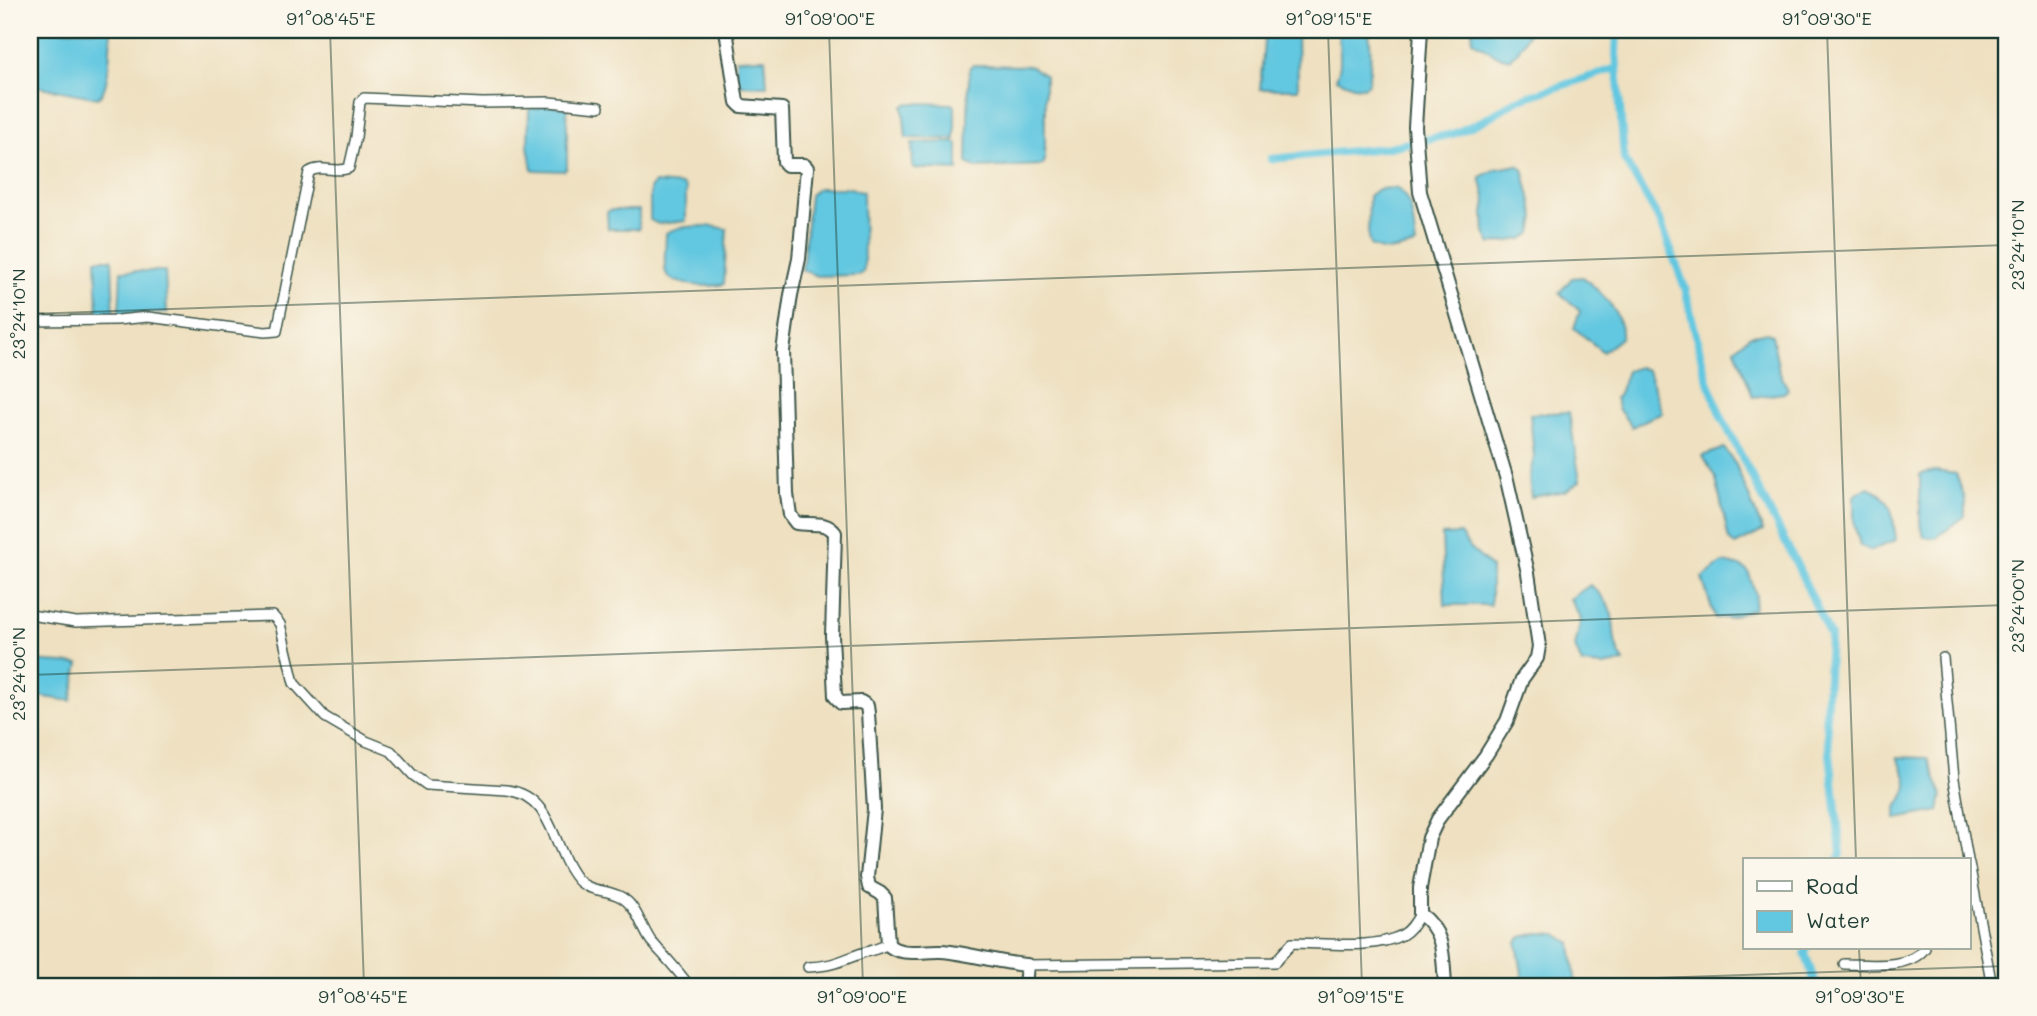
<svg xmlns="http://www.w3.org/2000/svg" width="2037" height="1016" font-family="Mali,sans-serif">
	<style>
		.water { fill: #62c7e0; stroke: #40828a; stroke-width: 2 }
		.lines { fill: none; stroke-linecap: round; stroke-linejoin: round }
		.canal { stroke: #62c7e0; stroke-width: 8 }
		.street-casing { stroke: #3e5549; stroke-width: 12 }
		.secondary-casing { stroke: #3e5549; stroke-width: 16 }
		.street { stroke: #fff; stroke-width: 9 }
		.secondary { stroke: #fff; stroke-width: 12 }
		.ticks { fill: none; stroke: #1f3d34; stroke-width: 2; stroke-opacity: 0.45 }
		.neatline { fill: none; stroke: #1f3d34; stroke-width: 2.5 }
		.ticks-label { font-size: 18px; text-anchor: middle; fill: #1f3d34 }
	</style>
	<rect width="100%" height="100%" fill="#fbf7ec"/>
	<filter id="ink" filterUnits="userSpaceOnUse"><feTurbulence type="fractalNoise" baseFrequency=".0143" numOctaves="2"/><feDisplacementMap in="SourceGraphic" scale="14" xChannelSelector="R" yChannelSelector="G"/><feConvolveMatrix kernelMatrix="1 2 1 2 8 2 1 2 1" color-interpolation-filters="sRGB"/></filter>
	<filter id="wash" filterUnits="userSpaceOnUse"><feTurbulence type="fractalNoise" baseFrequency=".00686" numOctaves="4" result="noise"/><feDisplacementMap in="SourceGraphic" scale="28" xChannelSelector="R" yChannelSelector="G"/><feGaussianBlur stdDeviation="1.57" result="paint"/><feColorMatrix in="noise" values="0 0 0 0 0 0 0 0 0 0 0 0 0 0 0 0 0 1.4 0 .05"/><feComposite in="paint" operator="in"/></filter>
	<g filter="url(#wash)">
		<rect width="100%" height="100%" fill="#eee0c0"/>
		<path class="water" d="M30 30H111C110 45 110 90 98 98L30 85Z
			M1265 30H1297L1298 89H1260Z
			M1361 30 1369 31C1371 48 1371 68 1368 84L1364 87 1353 86 1336 79C1343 63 1339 49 1338 32L1353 33Z
			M1472 30H1530L1518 51 1510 59 1498 56 1473 41Z
			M765 58 767 86 736 85V59Z
			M973 65 1031 66 1045 76V161L1042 165 977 168 967 163 969 75 970 67Z
			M909 103 952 104 955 106V139L906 138 903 106Z
			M551 105 567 108V168L564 171 535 170 532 169 528 146 529 109Z
			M956 142 958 145V170L913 168 912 143Z
			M1518 165 1523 169 1535 217 1532 233 1522 239 1491 244 1485 233 1484 214 1486 201 1480 177 1496 169Z
			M655 183 683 185 686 189V221L658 224 650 220V188Z
			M818 188H850L863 192 864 268 863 273 858 275 817 276 802 270 810 195Z
			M1396 188C1414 199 1413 225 1416 245 1399 249 1385 255 1370 245L1368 237 1369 196 1378 189Z
			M611 210H639V229H608L607 212Z
			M711 226 727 229 724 284C714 288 670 286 666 273 663 262 666 245 666 233 679 225 696 227 711 226Z
			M96 259H112L114 317 98 316Z
			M121 271H165L167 313 119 314Z
			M1583 277C1602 293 1623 312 1621 338L1603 352 1574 328 1580 311 1559 293 1572 278Z
			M1767 332 1772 335 1779 371 1788 389 1784 393 1753 397 1735 349 1749 336Z
			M1639 367 1648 371C1654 385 1656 398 1662 412L1632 427 1619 410 1615 398 1618 396 1627 371Z
			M1569 412 1580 481 1565 491 1531 497 1529 478 1534 457 1530 414Z
			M1724 448 1736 465 1763 531 1735 545 1729 540 1716 479 1703 456Z
			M1935 471 1956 474 1965 499V516L1936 538 1924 537 1920 521V474Z
			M1868 487C1893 497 1893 516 1896 540L1870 551 1860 545 1854 523V496Z
			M1460 534 1470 548 1491 567V605H1445L1442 535Z
			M1722 563 1738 565 1748 571 1756 595 1754 609 1728 618H1715L1702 578Z
			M1590 585C1628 616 1603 630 1624 662L1603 666 1582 664 1575 647 1581 619 1570 599Z
			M30 661 79 664 71 701 30 695Z
			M1897 757 1928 758 1942 795 1939 811 1896 819V809C1912 785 1909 782 1897 757Z
			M1540 933 1557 934 1571 943 1576 986H1524L1517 943 1522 937Z"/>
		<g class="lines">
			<path class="canal" d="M1617 30 1616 53 1624 159 1660 221 1685 288 1704 369 1720 414 1796 563 1830 636 1826 717 1841 854 1838 860
				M1271 159 1384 148 1453 134 1482 121 1517 100 1617 68
				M1807 948 1805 953 1816 986"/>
		</g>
	</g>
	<g filter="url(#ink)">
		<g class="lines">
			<defs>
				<path id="street" d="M30 321 117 320 148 317 265 332 277 331 309 172C322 164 336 174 349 168L356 137 360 102 364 98 482 103 549 102 599 107
					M30 615 76 622 273 616 280 624 294 683 325 717 366 741 391 751 413 775 427 785 507 790C554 796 552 849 577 879 588 892 607 889 621 897 637 906 641 927 651 941 664 956 678 970 689 986
					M1943 658 1954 779 1968 860
					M1969 863 1992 986
					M1844 964C1868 964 1909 970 1925 948
					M1027 965 1275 962 1292 943C1325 943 1373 950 1402 935 1411 930 1415 922 1420 914
					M808 967C833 966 840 961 862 953 872 950 879 949 888 944"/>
				<path id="secondary" d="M726 30 737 102 741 106 782 109 784 162 787 165H804L807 168 799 259 791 295 783 351 787 494 790 515 796 523C810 526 826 520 835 533L832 636 835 696 841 703 861 702 867 706 868 713 874 809 867 877 869 887 880 893 885 898 888 944C898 957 926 950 941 951 970 953 998 963 1027 965L1025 986
					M1421 30 1415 127 1420 192 1507 480 1528 573 1539 646 1537 658 1522 679 1507 721 1486 755 1438 819 1429 838 1420 888V914C1445 931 1443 958 1445 986"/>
			</defs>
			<use href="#street" class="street-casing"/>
			<use href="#secondary" class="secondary-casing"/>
			<use href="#street" class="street"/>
			<use href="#secondary" class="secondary"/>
		</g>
	</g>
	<path class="ticks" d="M330 30 364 986M829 30 863 986M1328 30 1362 986M1827 30 1856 860M30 314 2007 245M30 675 2007 605M1859 948 1861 986M1422 986 2007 966"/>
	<rect width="2037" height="1016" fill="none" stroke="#fbf7ec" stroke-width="77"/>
	<rect x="1743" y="858" width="228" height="91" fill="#fbf7ec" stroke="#a3ada2" stroke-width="2"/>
	<rect x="1757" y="881" width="35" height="10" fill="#ffffff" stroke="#a3ada2" stroke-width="2"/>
	<text x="1806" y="894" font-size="21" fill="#1f3d34">Road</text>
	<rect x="1757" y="911" width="35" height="21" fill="#62c7e0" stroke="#a3ada2" stroke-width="2"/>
	<text x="1806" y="928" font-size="21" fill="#1f3d34">Water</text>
	<rect x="38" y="38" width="1960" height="940" class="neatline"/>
	<g class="ticks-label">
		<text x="331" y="25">91°08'45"E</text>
		<text x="830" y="25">91°09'00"E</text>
		<text x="1329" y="25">91°09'15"E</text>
		<text x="1827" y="25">91°09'30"E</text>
		<text transform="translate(2018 245) rotate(-90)" y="6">23°24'10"N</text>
		<text transform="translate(19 314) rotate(-90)" y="6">23°24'10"N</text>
		<text transform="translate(2018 606) rotate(-90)" y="6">23°24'00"N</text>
		<text transform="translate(19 674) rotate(-90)" y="6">23°24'00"N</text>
		<text x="363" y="1003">91°08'45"E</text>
		<text x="862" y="1003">91°09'00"E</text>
		<text x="1361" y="1003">91°09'15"E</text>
		<text x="1860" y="1003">91°09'30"E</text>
	</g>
</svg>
